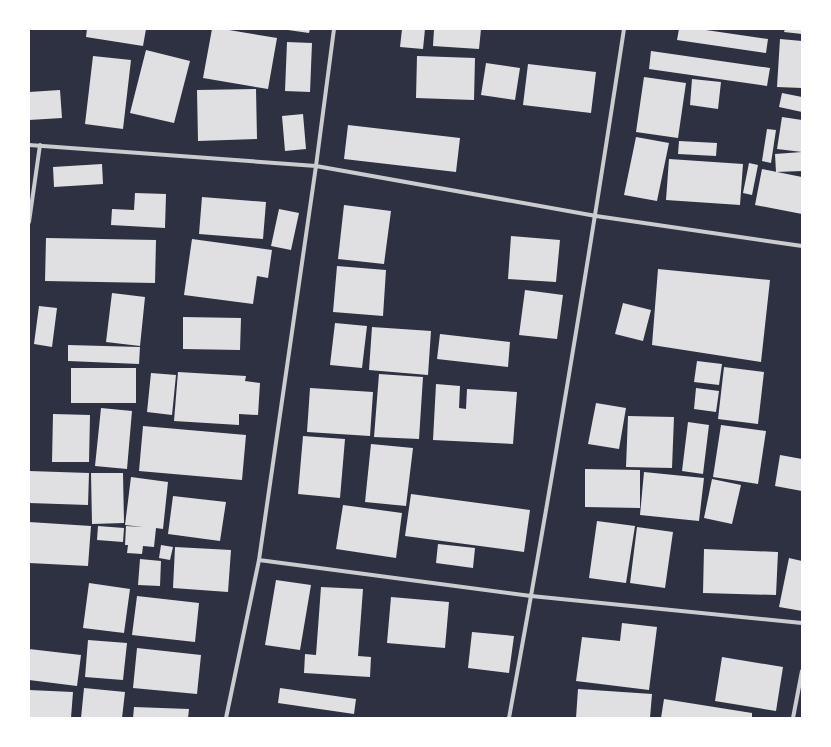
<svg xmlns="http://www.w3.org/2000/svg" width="831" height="747" font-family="'Source Sans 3',sans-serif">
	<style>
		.building { fill: #e0e0e3 }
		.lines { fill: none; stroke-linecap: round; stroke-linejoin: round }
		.minor { stroke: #caccd0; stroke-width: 4 }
	</style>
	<rect width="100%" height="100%" fill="#2d3142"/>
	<path class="building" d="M87 29H146L143 46 86 37Z
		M212 29H223L277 38 268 89 203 78Z
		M288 29H310L309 33 288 30Z
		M402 29H425L423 49 400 47Z
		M434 29H481L479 49 433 46Z
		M679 29H699L768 39 766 53 677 40Z
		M785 29H802V34L784 32Z
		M780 39 802 41V88L777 87Z
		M287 42 312 43 310 92 285 91Z
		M146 50 190 61 174 123 130 113Z
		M651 51 770 68 767 86 649 69Z
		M93 56 131 60 123 129 85 124Z
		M417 56 475 58 474 100 416 98Z
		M486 63 520 68 515 100 481 95Z
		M528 64 596 72 591 113 523 105Z
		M644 77 686 83 678 138 636 132Z
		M692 79 721 82 718 109 690 105Z
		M256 89 257 139 198 141 197 90Z
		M60 90 62 118 29 120V92Z
		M782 93 802 97V112L779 107Z
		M303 114 306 149 285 151 282 116Z
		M782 117 802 120V152L777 149Z
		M348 125 460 138 456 172 344 159Z
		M767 129 776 130 771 163 762 161Z
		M636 137 669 143 657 201 624 195Z
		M679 141 717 143 716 156 678 154Z
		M802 152V171L776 172 775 154Z
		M669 159 743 164 740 205 666 200Z
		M749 163 758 165 752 195 743 193Z
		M102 164 103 184 54 187 53 167Z
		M762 169 802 177V214L755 205Z
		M135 193 166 194 165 228 111 225 112 209 134 210Z
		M202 197 266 202 263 239 199 234Z
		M344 205 391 211 384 264 338 259Z
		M279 209 299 213 291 250 271 246Z
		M511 236 560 240 556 282 508 279Z
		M46 238 156 240 155 283 45 281Z
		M192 239 272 250 268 278 257 276 253 304 184 295Z
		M337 266 386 270 383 316 333 312Z
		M658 269 770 280 761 362 652 345Z
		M525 290 563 295 557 339 519 335Z
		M112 293 145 297 140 346 106 342Z
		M623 303 651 310 643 341 615 334Z
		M39 306 57 308 52 347 34 344Z
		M183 317 241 318 240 350 183 349Z
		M335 323 367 326 362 368 330 365Z
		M372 327 431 331 428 375 369 370Z
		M440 334 510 342 508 367 437 359Z
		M68 345 140 347 139 364 68 361Z
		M697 361 722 364 719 385 694 382Z
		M724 367 764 372 758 424 718 419Z
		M71 368H136V403H71Z
		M178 372 246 376 245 381 260 383 258 415 239 414V425L174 421Z
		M151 373 176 375 172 415 147 412Z
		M379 374 423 377 419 439 374 437Z
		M436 384 460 386 459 408 466 409 467 389 517 392 513 444 433 440Z
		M310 388 373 392 370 436 307 432Z
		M696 388 719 391 716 412 694 409Z
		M596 403 626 408 619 449 588 444Z
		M101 408 132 411 127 469 95 466Z
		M53 414 90 415 89 462H52Z
		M628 416 674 417 672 468 626 467Z
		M688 422 709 425 703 474 682 471Z
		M721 425 766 431 758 484 713 477Z
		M143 426 246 435 242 480 139 471Z
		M303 436 345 439 340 498 298 494Z
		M371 444 413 448 406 506 365 502Z
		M780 455 802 459V491L775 486Z
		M585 469 640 470V508L585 507Z
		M29 471 89 473 88 505 29 503Z
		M644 472 704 478 699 521 640 515Z
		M91 473H123L124 523 92 524Z
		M131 477 168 482 163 529 156 528 154 547 143 546 142 554 127 553 128 545H125L126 526 143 527 125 525Z
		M712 479 741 485 732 524 704 518Z
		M411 494 530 510 524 552 405 536Z
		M173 496 226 502 220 541 168 534Z
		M343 505 402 513 396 558 336 549Z
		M597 521 635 526 626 583 589 578Z
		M29 522 91 526 88 566 29 563Z
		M98 526 124 528 123 542 97 540Z
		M637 527 673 532 665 588 630 583Z
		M438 544 475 548 473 568 436 563Z
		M161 545 173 547 170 560 159 558Z
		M175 547 231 550 228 592 173 588Z
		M704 549 778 552 776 595 703 593Z
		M789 558 802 561V611L779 607Z
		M140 559 161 561 160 586 138 585Z
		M276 580 311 585 300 650 265 645Z
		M89 583 130 589 124 633 83 628Z
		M321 587 363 589 358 656 371 657 370 677 304 673 305 654 316 655Z
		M137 596 199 603 195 642 132 635Z
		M391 597 449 602 445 648 387 643Z
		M622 623 657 627 649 690 576 681 582 637 620 641Z
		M472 632 514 636 509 673 468 668Z
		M88 640 127 643 123 680 85 677Z
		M137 648 201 655 197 694 133 688Z
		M29 649 81 655 77 686 29 680Z
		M722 657 783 667 776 711 715 701Z
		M84 688 125 692 122 718H81Z
		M280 688 356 699 354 714 278 703Z
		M578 689 652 694 650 718H576Z
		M29 690 73 692 71 718H29Z
		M664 699 752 713V718H661Z
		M134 707 189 709 188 718H133Z"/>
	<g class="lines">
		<path class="minor" d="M29 145 316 166 596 216 802 246
			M29 222 40 145
			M259 560 531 596 802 623
			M226 718 259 560 316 166 334 29
			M509 718C551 489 589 259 624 29
			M793 718 802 671"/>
	</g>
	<rect width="831" height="747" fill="none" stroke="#ffffff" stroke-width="60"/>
</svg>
